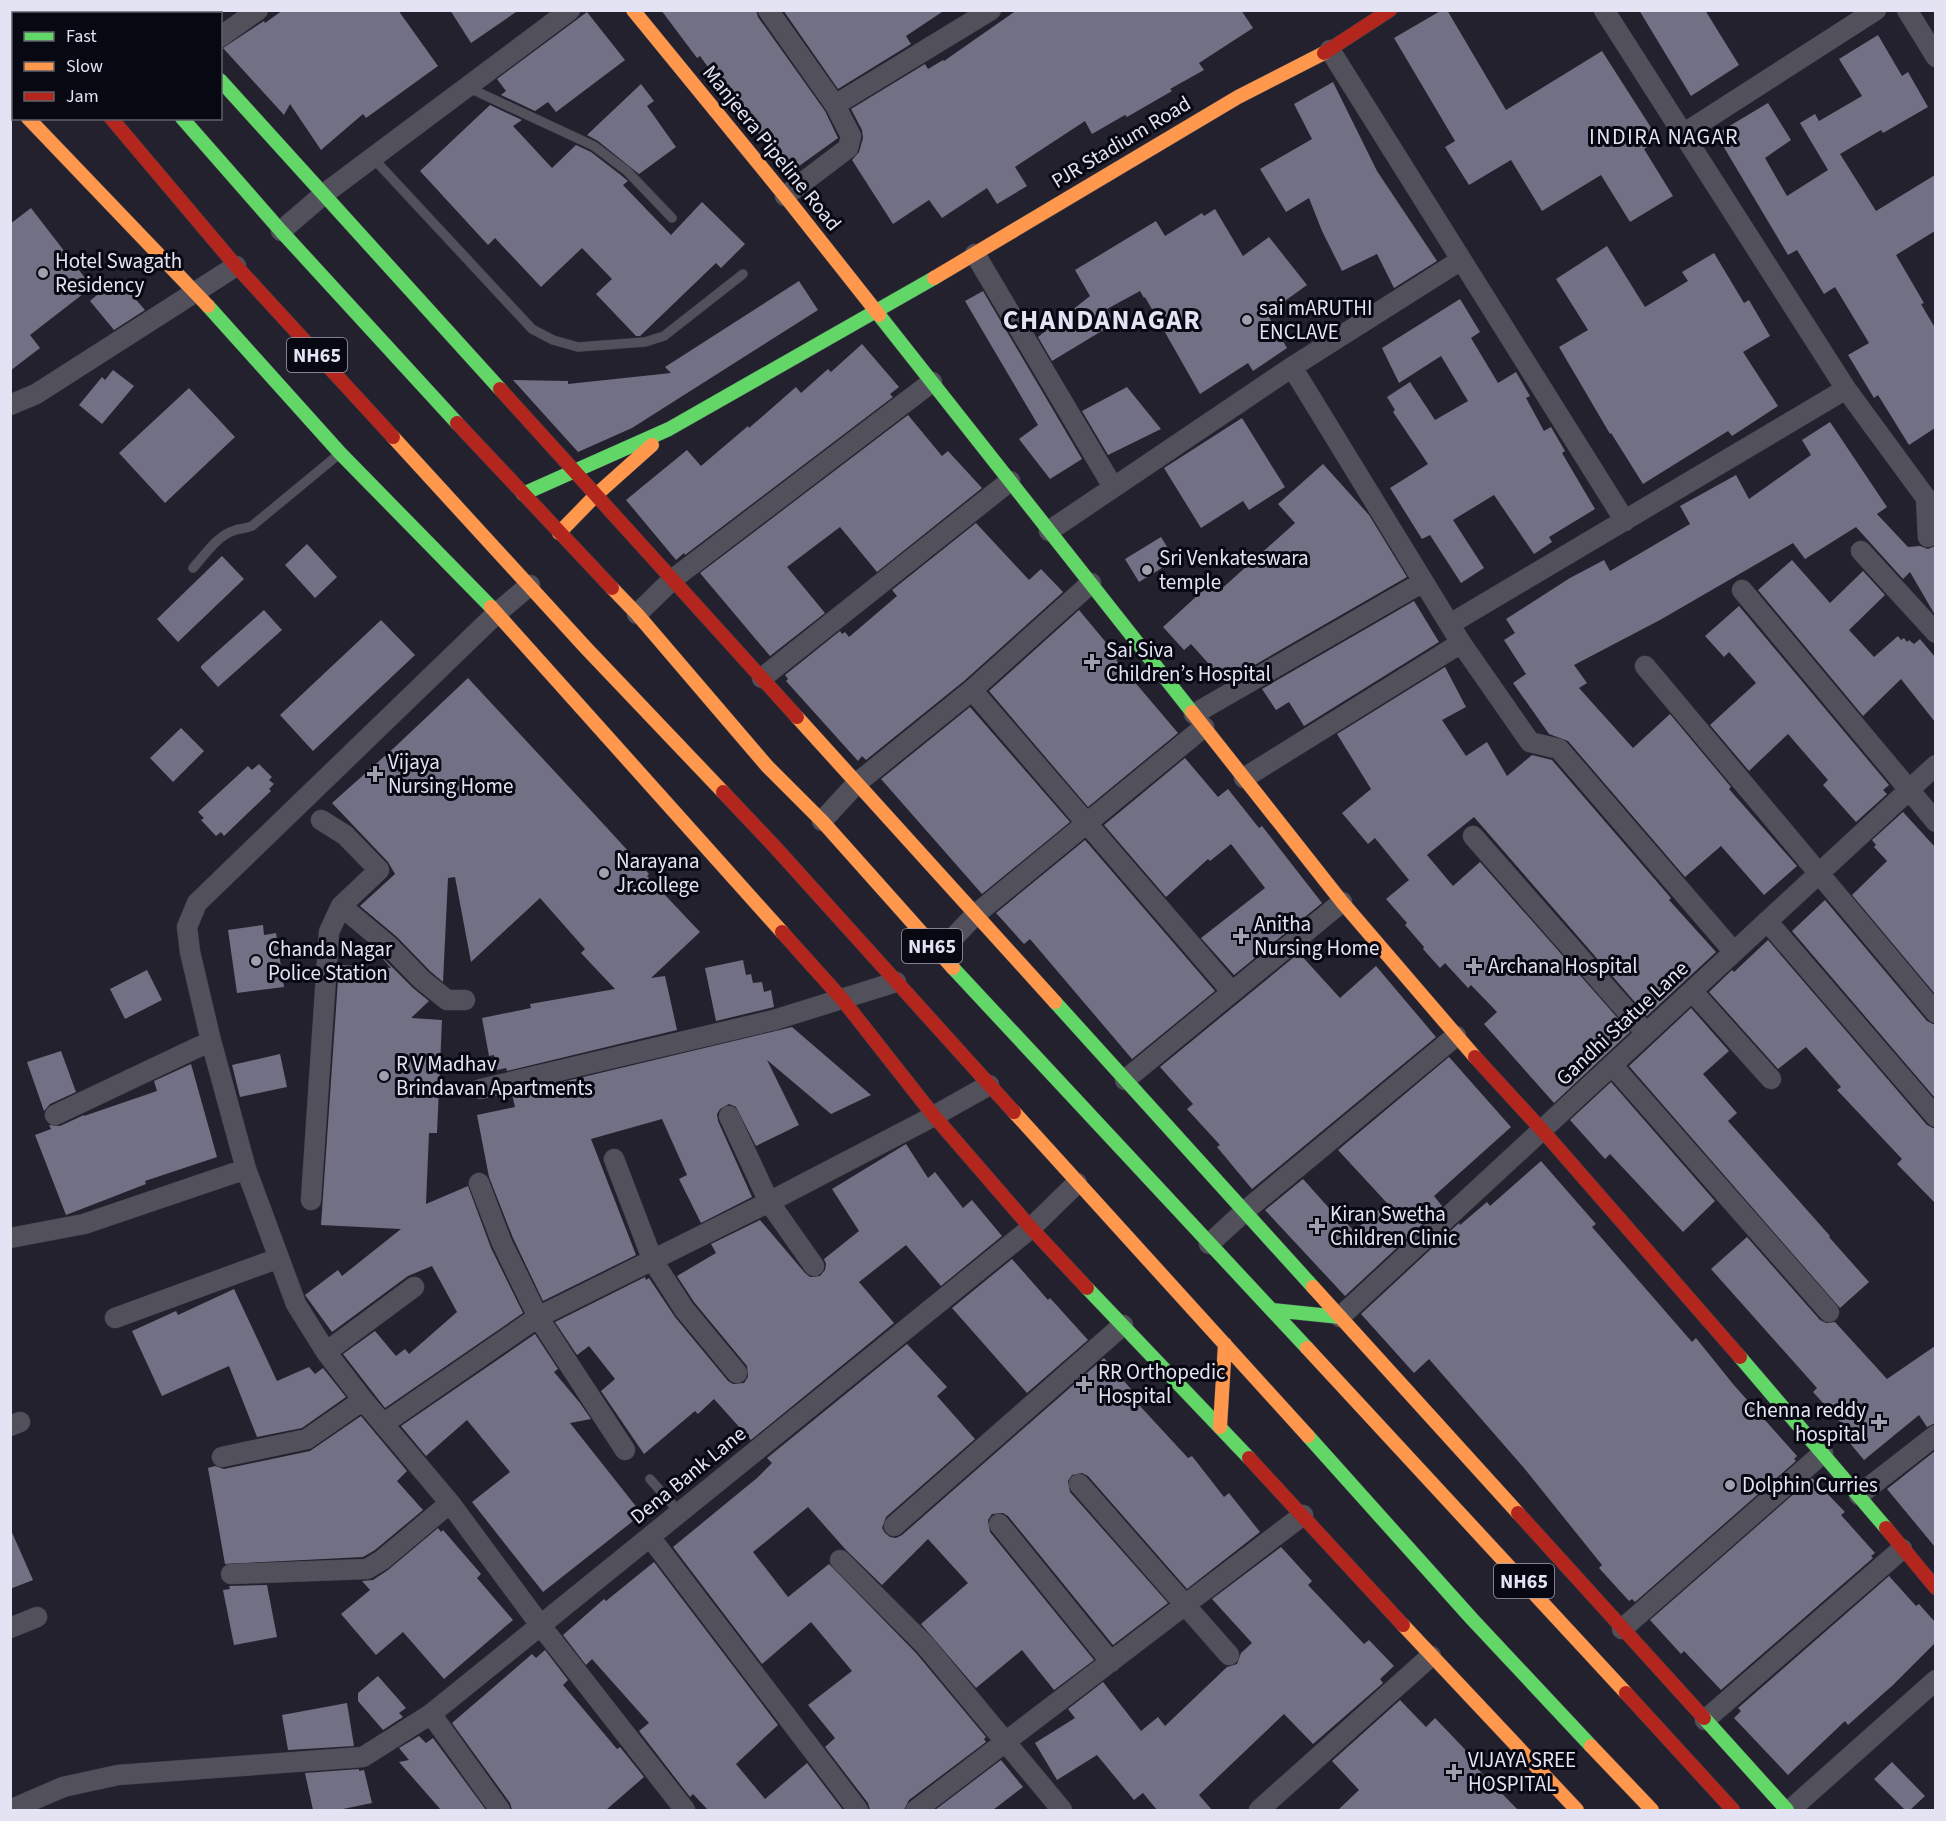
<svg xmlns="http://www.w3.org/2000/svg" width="1946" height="1821" font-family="'Source Sans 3',sans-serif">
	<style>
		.building { fill: #727085 }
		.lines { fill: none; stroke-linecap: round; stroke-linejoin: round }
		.lane-casing { stroke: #3f3e4a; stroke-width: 10 }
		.street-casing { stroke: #3f3e4a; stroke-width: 21 }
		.fast-casing { stroke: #3f3e4a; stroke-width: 15 }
		.slow-casing { stroke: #3f3e4a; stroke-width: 15 }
		.jam-casing { stroke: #3f3e4a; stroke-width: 15 }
		.lane { stroke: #52515b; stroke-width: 9 }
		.street { stroke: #52515b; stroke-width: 20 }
		.fast { stroke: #63d668; stroke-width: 14 }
		.slow { stroke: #ff974d; stroke-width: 14 }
		.jam { stroke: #b3261e; stroke-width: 14 }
		.poi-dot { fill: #a09fae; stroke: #080812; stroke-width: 2 }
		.labels { text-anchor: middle; stroke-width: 6; stroke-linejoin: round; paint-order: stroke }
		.shield { fill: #080812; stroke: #a2a1b0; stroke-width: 1.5 }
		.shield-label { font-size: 20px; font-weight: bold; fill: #e4e3f4 }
		.street-label { font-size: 21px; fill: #e4e3f4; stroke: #080812 }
		.poi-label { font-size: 21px; fill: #e4e3f4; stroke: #080812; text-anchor: start }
		.neighbourhood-label { font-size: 22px; letter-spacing: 1.5px; fill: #e4e3f4; stroke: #080812 }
		.district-label { font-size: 27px; font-weight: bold; letter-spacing: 1.5px; fill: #e4e3f4; stroke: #080812 }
	</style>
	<rect width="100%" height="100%" fill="#22212d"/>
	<path class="building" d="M283 10H398L438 66 366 118 363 114 321 150 290 104 284 115 223 48 264 21 265 23Z
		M450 10H519L471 43Z
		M661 10H756L758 17 825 111 838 138 788 174 716 76 715 77 700 56 697 58Z
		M783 10H945L906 36 911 44 838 89Z
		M1017 10H1241L1253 28 1199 63 1204 70 1170 89 1172 91 1127 117 1125 115 1092 134 1085 121 1015 167 1027 186 997 204 987 188 942 218 929 200 893 224 852 160 859 152 863 138 862 130 851 109 925 64 928 69 943 60 944 61Z
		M1442 10H1447L1506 110 1602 51 1659 140 1644 149 1673 196 1630 222 1601 175 1542 211 1511 160 1469 185 1445 147 1455 141 1394 38Z
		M1639 10H1705L1739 65 1691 96Z
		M587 12 625 60 556 112 548 102 535 111 501 95 506 91 497 79Z
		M1878 35 1902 76 1908 72 1928 107 1883 133 1881 130 1840 154 1876 211 1935 175V231L1896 255 1924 303 1921 304 1935 328V428L1909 445 1878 395 1874 398 1848 355 1869 343 1835 287 1824 294 1797 250 1788 255 1716 134 1768 103 1791 140 1765 158 1787 196 1828 170 1800 123 1815 114 1819 121 1862 96 1839 59Z
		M1333 82 1377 171 1437 261 1394 288 1377 254 1342 271 1322 231 1309 198 1286 212 1260 169 1312 139 1294 104Z
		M641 84 654 101 647 106 676 147 639 174 598 141 587 135Z
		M490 105 522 120 513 126 552 168 576 145 591 152 622 176 628 181 623 185 671 235 702 202 745 244 721 268 716 263 640 336H636L596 294 612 279 582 248 541 287 495 238 488 245 420 171Z
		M31 208 92 287 30 335 40 348 10 371V224Z
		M1215 209 1243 256 1269 237 1307 285 1267 314 1287 348 1253 371 1248 363 1200 394 1145 297 1144 298 1140 291 1107 309 1115 323 1052 361 1038 337 1090 296 1075 270 1156 221 1165 236 1202 213 1204 216Z
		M1607 246 1645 307 1688 281 1682 272 1714 253 1744 303 1749 300 1770 336 1743 352 1778 406 1732 436 1728 431 1643 484 1611 433 1610 434 1559 347 1588 330 1556 279Z
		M117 278 145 310 114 330 90 301Z
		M799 281 818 310 632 428 578 452 513 380 568 381V384L671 373 665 367Z
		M983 291 1082 459 1050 479 1019 439 1038 425 965 301Z
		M1460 299 1480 332 1471 338 1498 383 1516 372 1530 396 1526 398 1544 431 1551 427 1565 451 1562 453 1595 509 1549 537 1552 542 1534 554 1494 495 1453 520 1484 568 1461 583 1430 535 1422 539 1390 488 1428 464 1393 412 1395 410 1387 397 1410 382 1435 420 1468 401 1441 356 1399 383 1382 348Z
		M862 344 899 387 890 394 893 397 685 555 684 553 676 560 626 500 687 450 701 466 748 426 749 428 796 387 801 393 828 369 831 372Z
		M113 370 134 386 102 424 79 405 102 377 105 380Z
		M1127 387 1161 429 1108 455 1082 411Z
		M189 388 235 437 165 503 119 453Z
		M908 415 942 456 948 451 982 488 877 572 840 527 787 567 825 613 770 656 700 573Z
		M1242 418 1285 487 1249 510 1243 501 1201 528 1164 468Z
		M1830 422 1887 507 1877 514 1908 547 1920 546 1928 549 1935 546V615L1910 572 1903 579 1856 527 1805 559 1793 543 1660 620 1574 665 1587 683 1579 688 1633 748 1670 714 1731 787 1729 789 1797 866 1764 895 1721 846 1685 877 1568 741 1549 734 1513 683 1526 674 1504 640 1515 633 1506 619 1570 578 1604 560 1610 571 1690 524 1680 506 1736 475 1749 499 1811 455 1802 440Z
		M1323 464 1369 515 1407 577 1225 682 1191 644 1184 650 1163 627 1210 584 1218 592 1295 523 1278 504Z
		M976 523 1029 580 1041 569 1063 592 964 681 866 760 862 756 858 761 786 681 788 679 785 675 840 631 842 634 845 632 849 637 897 596 892 590Z
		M1161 537 1175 560 1139 582 1125 559Z
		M307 544 337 577 315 598 285 565Z
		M222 556 244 579 178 642 157 619Z
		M1792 560 1830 603 1863 571 1885 595 1849 630 1874 657 1898 636 1901 640 1904 638 1907 642 1909 640 1914 644 1920 639 1935 657V722L1901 679 1863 716 1758 590Z
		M1414 601 1439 642 1304 726 1289 702 1276 710 1262 689Z
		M1739 606 1889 785 1883 790 1887 794 1856 822 1823 785 1828 780 1788 734 1749 771 1710 725 1756 683 1729 652 1724 657 1705 636Z
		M264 610 282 630 218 687 201 668V666Z
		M1079 610 1119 658 1116 660 1178 733 1088 807 989 691Z
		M381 620 415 655 313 751 280 715Z
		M1445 667 1466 707 1442 720 1466 756 1487 742 1507 776 1532 755 1552 760 1671 898 1669 900 1716 952 1647 1016 1474 817 1427 855 1453 886 1480 862 1630 1032 1554 1103 1484 1024 1497 1012 1471 985 1468 988 1445 963 1440 968 1423 949 1424 947 1405 925 1407 923 1386 899 1409 880 1375 838 1368 844 1342 813 1371 789 1337 734Z
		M468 678 608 829 649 874 647 876 700 932 651 978 665 976 677 1030 507 1071 506 1068 497 1070 494 1055 489 1056 482 1018 531 1008 530 1004 615 989 581 953 585 949 540 898 471 962 455 877 448 878 443 982 430 971 397 937 360 906 395 874 388 862 332 803 396 746Z
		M970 707 1070 822 982 894 881 779Z
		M181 728 204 751 173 782 150 758Z
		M1185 758 1218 797 1228 789 1259 828 1262 826 1322 903 1234 975 1201 938 1265 888 1231 844 1210 861 1208 859 1166 897 1104 825Z
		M259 764 272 777 269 780 274 784 269 789 271 791 224 836 221 832 216 836 201 820 204 818 198 812 248 766 252 770Z
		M1903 812 1935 847V994L1852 895 1887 861 1874 847 1876 845 1872 840Z
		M1085 840 1215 991 1132 1059 1030 939 1024 944 996 913Z
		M1825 900 1927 1021 1935 1025V1098L1792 931Z
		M263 925 264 935 276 933 284 987 237 993 228 930Z
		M1768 940 1927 1125 1935 1129V1203L1897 1164 1902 1159 1837 1090 1841 1087 1806 1047 1778 1069 1709 992 1732 970 1734 972Z
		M373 948 413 988 429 1001 411 1018 442 1020 437 1133H429L426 1204 468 1186 491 1248 523 1313 385 1408 343 1354 375 1331 396 1356 405 1349 409 1354 457 1312 432 1266 408 1276 332 1332 305 1295 338 1270 342 1276 401 1229 321 1225 339 965 391 968Z
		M1299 953 1340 998 1376 966 1436 1037 1252 1189 1217 1147 1220 1145 1187 1109 1193 1104 1160 1067Z
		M743 960 746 975 751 974 753 983 762 982 764 992 771 990 774 1007 716 1021 705 968Z
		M147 970 162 1000 125 1019 110 989Z
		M1691 1008 1729 1051 1703 1074 1737 1113 1728 1121 1830 1236 1829 1237 1869 1282 1840 1308 1629 1066Z
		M792 1027 871 1095 831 1114 767 1060 799 1125 756 1146 736 1107 729 1104 720 1109 717 1114 718 1121 752 1197 701 1223 679 1179 687 1175 662 1119 591 1139 636 1255 543 1301 513 1238 489 1177 477 1115 515 1107 512 1094Z
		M61 1051 76 1092 50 1104 44 1111 27 1062Z
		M280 1054 287 1087 240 1097 232 1065Z
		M1449 1057 1511 1127 1434 1196 1442 1206 1345 1296 1265 1210 1303 1179 1337 1217 1339 1215 1354 1231 1387 1203 1338 1150Z
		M191 1064 217 1157 145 1181 146 1184 66 1215 35 1135 51 1129 49 1125 60 1126 84 1115V1116L157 1091 154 1081Z
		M1611 1082 1715 1201 1683 1232 1610 1154 1605 1159 1570 1120Z
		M906 1144 928 1178 935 1172 963 1208 972 1200 1002 1236 941 1286 906 1245 859 1282 894 1323 751 1440 714 1399 698 1414 695 1411 644 1454 601 1391 615 1379 589 1346 577 1355 555 1322 645 1277 646 1280 649 1278 675 1317 728 1381 733 1384 744 1383 748 1377 747 1366 694 1302 677 1276 716 1253 711 1244 760 1220 805 1273 810 1277 820 1276 825 1270 826 1264 824 1259 859 1231 832 1189Z
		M1541 1161 1596 1224 1592 1227 1692 1342 1696 1338 1733 1384 1797 1456 1794 1459 1796 1461 1635 1602 1632 1599 1629 1601 1599 1568 1602 1565 1524 1468 1429 1359 1414 1373 1361 1314 1459 1223 1460 1225 1487 1202 1490 1206Z
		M1747 1237 1820 1320 1826 1323 1835 1322 1887 1379 1935 1346V1423L1927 1427 1919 1415 1864 1460 1838 1429 1843 1425 1813 1392 1817 1388 1711 1269Z
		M1012 1259 1048 1300 1050 1298 1088 1340 1027 1393 952 1308Z
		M234 1289 277 1381 309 1367 315 1374 323 1368 346 1397 302 1428 257 1437 229 1366 162 1396 132 1331 176 1311 178 1315Z
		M535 1334 558 1369 554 1372 580 1403 591 1419 570 1423 642 1514 543 1592 472 1502 510 1472 467 1420 426 1456 401 1426Z
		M907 1344 947 1387 937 1396 975 1439 886 1517 882 1528 885 1533 890 1537 896 1538 902 1535 1104 1358 1143 1403 1140 1406 1188 1458 1192 1456 1224 1497 1229 1493 1260 1532 1187 1589 1088 1476 1082 1473 1072 1475 1068 1481 1070 1492 1168 1603 1113 1645 1008 1516 1003 1513 992 1514 988 1520 990 1532 1094 1660 1054 1690 1022 1650 976 1688 921 1624 968 1583 928 1539 882 1585 846 1550 808 1507 753 1552 788 1597 829 1564 916 1653 986 1737 984 1739 986 1742 909 1800 904 1810H870L868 1803 825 1747 835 1738 808 1705 852 1671 811 1622 762 1664 673 1547 757 1478 772 1463 767 1458Z
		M361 1416 407 1471 397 1481 423 1510 375 1550 363 1557 225 1564 208 1468 215 1466 224 1469 310 1451Z
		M1935 1451V1547L1887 1489Z
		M1812 1478 1845 1512 1841 1515 1875 1553 1871 1556 1873 1558 1721 1690 1684 1651 1681 1654 1650 1620Z
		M10 1528 33 1580 10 1589Z
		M438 1528 441 1532 443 1530 481 1574 477 1578 513 1620 444 1679 403 1632 376 1655 341 1614 370 1590 362 1581 373 1580 388 1570Z
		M1281 1547 1312 1581 1308 1585 1364 1644 1369 1640 1394 1666 1380 1679 1383 1683 1313 1744 1284 1714 1199 1795 1212 1810H1157L1143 1793 1134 1800 1097 1755 1057 1780 1035 1743 1075 1718 1068 1709 1103 1682 1141 1731 1158 1717 1165 1726 1227 1667 1237 1664 1241 1653 1252 1643 1212 1599Z
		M654 1562 778 1725 736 1764 765 1799 807 1763 843 1810H708L693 1794 690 1797 639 1731 649 1723 592 1659 586 1665 563 1635 604 1599 606 1601Z
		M1889 1576 1916 1606 1919 1604 1935 1622V1643L1893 1685 1848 1725 1845 1721 1788 1775 1734 1718 1741 1711 1738 1708Z
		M267 1585 277 1637 234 1645 223 1590 230 1589 229 1586Z
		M545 1650 568 1680 563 1685 617 1749 620 1747 644 1777 606 1810H512L510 1803 452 1723 532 1654 536 1658Z
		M378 1676 406 1708 399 1713 403 1717 383 1730 358 1701V1693Z
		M1400 1700 1426 1727 1435 1718 1479 1764 1476 1767 1518 1810H1338L1359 1790 1332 1761Z
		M347 1703 354 1746 288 1750 282 1715Z
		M419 1736 426 1743 433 1738 486 1810H441L399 1762 409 1760 399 1748Z
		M1001 1760 1023 1787 993 1810H935Z
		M1892 1762 1925 1796 1910 1810H1905L1874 1779Z
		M359 1769V1771L364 1770 372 1803 338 1810H313L305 1773Z"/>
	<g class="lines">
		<defs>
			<path id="lane" d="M467 87 594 146 627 171 672 218
				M372 157 532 329 553 340 578 347 645 342 664 336 743 274
				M193 568C204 556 217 536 233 531 239 528 245 529 252 526L338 455
				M650 1479 680 1513"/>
			<path id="street" d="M768 10 835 105 851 136 848 148 785 196
				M1604 10 1846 389 1926 498 1928 537
				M1907 10 1936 57
				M220 37 258 10
				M1330 50 1625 521
				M835 105 991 10
				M1683 134 1876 10
				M281 231 324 194 570 10
				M975 254 1113 487
				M1292 367 1461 643 1530 742 1559 749 1734 952
				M10 405 36 394 236 266
				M1049 531 1292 367 1461 260
				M1861 551 1936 633
				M530 585 497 613 197 903 187 927 190 952 211 1041 246 1169 296 1304 326 1352 363 1400 450 1503 541 1626 685 1810
				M1742 590 1936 822
				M637 614 673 579 932 382
				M1450 624 1846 389
				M1645 666 1936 1013
				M762 678 1010 481
				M972 690 1232 992
				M1194 714 1423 582
				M1244 778 1461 643
				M822 821 857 783 972 690 1091 583
				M1473 836 1646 1033
				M341 906 389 946 422 980 447 1000H465
				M1767 921 1936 1117
				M939 953 976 914 1204 727
				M1692 991 1771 1079
				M1612 1065 1829 1312
				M1125 1080 1342 902
				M481 1089 774 1020 896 982
				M55 1115 211 1041
				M729 1116 769 1202 814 1266
				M614 1159 653 1261 684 1309 737 1373
				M479 1183 502 1243 538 1317 625 1450
				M311 1200 329 932 341 906 379 870 345 835 321 820
				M10 1238 84 1224 246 1169
				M1209 1244 1245 1211 1456 1036
				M1340 1317 1936 765
				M115 1318 279 1258
				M326 1352 414 1287
				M383 1424 538 1317 769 1202 934 1116 989 1085
				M10 1426 20 1422
				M222 1457 307 1439 363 1400
				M1079 1484 1229 1655
				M1859 1495 1936 1435
				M999 1524 1111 1662
				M894 1526 1123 1325
				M650 1537 858 1810
				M840 1560 925 1645 1062 1810
				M231 1574 367 1569 382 1560 450 1503
				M10 1628 37 1617
				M1622 1629 1823 1453
				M431 1714 500 1810
				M1705 1720 1902 1549
				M10 1810 63 1787 118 1775 363 1757 431 1714 1031 1228 1077 1183
				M916 1810 1303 1515
				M1259 1810 1431 1656
				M1790 1810 1936 1680"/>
			<path id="fast" d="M159 10 161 14
				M220 80 500 389
				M10 100 14 103
				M182 118 281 231 457 423
				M208 306 340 453 491 607
				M879 315 1192 712
				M523 494 669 429 934 278
				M953 968 1307 1348
				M1055 1002 1313 1287
				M1087 1288 1249 1458
				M1272 1310 1340 1317
				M1740 1357 1886 1528
				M1308 1436 1472 1619 1591 1746
				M1704 1718 1787 1810"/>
			<path id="slow" d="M19 10 22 14
				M633 10 785 196 879 315
				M28 118 208 306
				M934 278 1238 97 1324 53
				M393 437 586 648 723 792
				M559 533 596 495 652 445
				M612 588 637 614 767 766 822 821 953 968
				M491 607 782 932
				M1192 712 1342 902 1475 1057
				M797 717 1055 1002
				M1014 1112 1308 1436
				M1313 1287 1518 1513
				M1307 1348 1626 1693
				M1220 1427 1225 1344
				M1403 1625 1577 1810
				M1591 1746 1652 1810"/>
			<path id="jam" d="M82 10 85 14
				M1324 53 1390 10
				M111 118 236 266 393 437
				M500 389 797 717
				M457 423 612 588
				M723 792 775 847 1014 1112
				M782 932 842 999 934 1116 1031 1228 1087 1288
				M1475 1057 1542 1130 1740 1357
				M1249 1458 1403 1625
				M1518 1513 1704 1718
				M1886 1528 1936 1588
				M1626 1693 1733 1810"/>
		</defs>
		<use href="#lane" class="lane-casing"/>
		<use href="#street" class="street-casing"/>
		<use href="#fast" class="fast-casing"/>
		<use href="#slow" class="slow-casing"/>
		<use href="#jam" class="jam-casing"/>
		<use href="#lane" class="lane"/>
		<use href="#street" class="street"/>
		<use href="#fast" class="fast"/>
		<use href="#slow" class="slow"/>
		<use href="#jam" class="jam"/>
	</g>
	<g class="poi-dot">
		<circle cx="43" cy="273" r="6"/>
		<circle cx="1247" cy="320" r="6"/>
		<circle cx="1147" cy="570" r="6"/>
		<path d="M1089 653h6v6h6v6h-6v6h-6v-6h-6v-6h6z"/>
		<path d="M372 765h6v6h6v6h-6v6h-6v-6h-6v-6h6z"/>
		<circle cx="604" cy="873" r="6"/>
		<path d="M1238 927h6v6h6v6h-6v6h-6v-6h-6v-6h6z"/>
		<circle cx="256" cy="961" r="6"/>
		<path d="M1471 957h6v6h6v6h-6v6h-6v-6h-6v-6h6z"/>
		<circle cx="384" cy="1076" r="6"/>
		<path d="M1314 1217h6v6h6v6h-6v6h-6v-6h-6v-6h6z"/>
		<path d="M1081 1375h6v6h6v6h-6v6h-6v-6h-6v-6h6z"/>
		<path d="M1876 1413h6v6h6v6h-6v6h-6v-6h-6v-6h6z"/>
		<circle cx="1730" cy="1485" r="6"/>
		<path d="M1451 1763h6v6h6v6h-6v6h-6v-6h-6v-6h6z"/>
	</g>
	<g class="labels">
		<g class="shield">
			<rect x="287" y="338" width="60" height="34" rx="4.5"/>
			<rect x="902" y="929" width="60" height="34" rx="4.5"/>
			<rect x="1494" y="1564" width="60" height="34" rx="4.5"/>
		</g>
		<g class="shield-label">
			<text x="317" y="362">NH65</text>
			<text x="932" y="953">NH65</text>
			<text x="1524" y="1588">NH65</text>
		</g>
		<g class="street-label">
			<text transform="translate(1121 142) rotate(-31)" y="7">PJR Stadium Road</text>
			<text transform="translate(772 148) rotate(51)" y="7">Manjeera Pipeline Road</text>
			<text transform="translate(1622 1023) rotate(-43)" y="7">Gandhi Statue Lane</text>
			<text transform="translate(688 1475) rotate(-39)" y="7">Dena Bank Lane</text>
		</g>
		<g class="poi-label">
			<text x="55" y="268">Hotel Swagath<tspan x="55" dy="24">Residency</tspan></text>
			<text x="1259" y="315">sai mARUTHI<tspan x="1259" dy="24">ENCLAVE</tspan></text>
			<text x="1159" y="565">Sri Venkateswara<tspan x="1159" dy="24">temple</tspan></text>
			<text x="1106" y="657">Sai Siva<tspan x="1106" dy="24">Children’s Hospital</tspan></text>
			<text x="388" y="769">Vijaya<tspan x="388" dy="24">Nursing Home</tspan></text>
			<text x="616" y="868">Narayana<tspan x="616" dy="24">Jr.college</tspan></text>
			<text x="1254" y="931">Anitha<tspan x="1254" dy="24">Nursing Home</tspan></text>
			<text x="268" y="956">Chanda Nagar<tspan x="268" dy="24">Police Station</tspan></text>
			<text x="1488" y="973">Archana Hospital</text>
			<text x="396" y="1071">R V Madhav<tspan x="396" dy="24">Brindavan Apartments</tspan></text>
			<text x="1330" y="1221">Kiran Swetha<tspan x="1330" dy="24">Children Clinic</tspan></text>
			<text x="1098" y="1379">RR Orthopedic<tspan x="1098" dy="24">Hospital</tspan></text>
			<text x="1866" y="1417" text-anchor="end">Chenna reddy<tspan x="1866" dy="24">hospital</tspan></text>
			<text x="1742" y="1492">Dolphin Curries</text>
			<text x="1468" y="1767">VIJAYA SREE<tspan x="1468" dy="24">HOSPITAL</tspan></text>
		</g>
		<g class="neighbourhood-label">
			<text x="1664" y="144">INDIRA NAGAR</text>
		</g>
		<g class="district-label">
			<text x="1102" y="329">CHANDANAGAR</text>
		</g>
	</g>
	<rect width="1946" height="1821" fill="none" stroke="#e4e3f4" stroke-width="24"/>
	<rect x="12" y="12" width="210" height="108" fill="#080812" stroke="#60606c" stroke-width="1.5"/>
	<rect x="24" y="32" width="30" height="9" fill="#63d668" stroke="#60606c" stroke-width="1.5"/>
	<text x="66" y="42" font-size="18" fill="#e4e3f4">Fast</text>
	<rect x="24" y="62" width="30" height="9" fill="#ff974d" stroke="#60606c" stroke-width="1.5"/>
	<text x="66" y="72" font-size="18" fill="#e4e3f4">Slow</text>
	<rect x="24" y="92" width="30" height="9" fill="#b3261e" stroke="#60606c" stroke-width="1.5"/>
	<text x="66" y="102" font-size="18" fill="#e4e3f4">Jam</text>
</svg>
